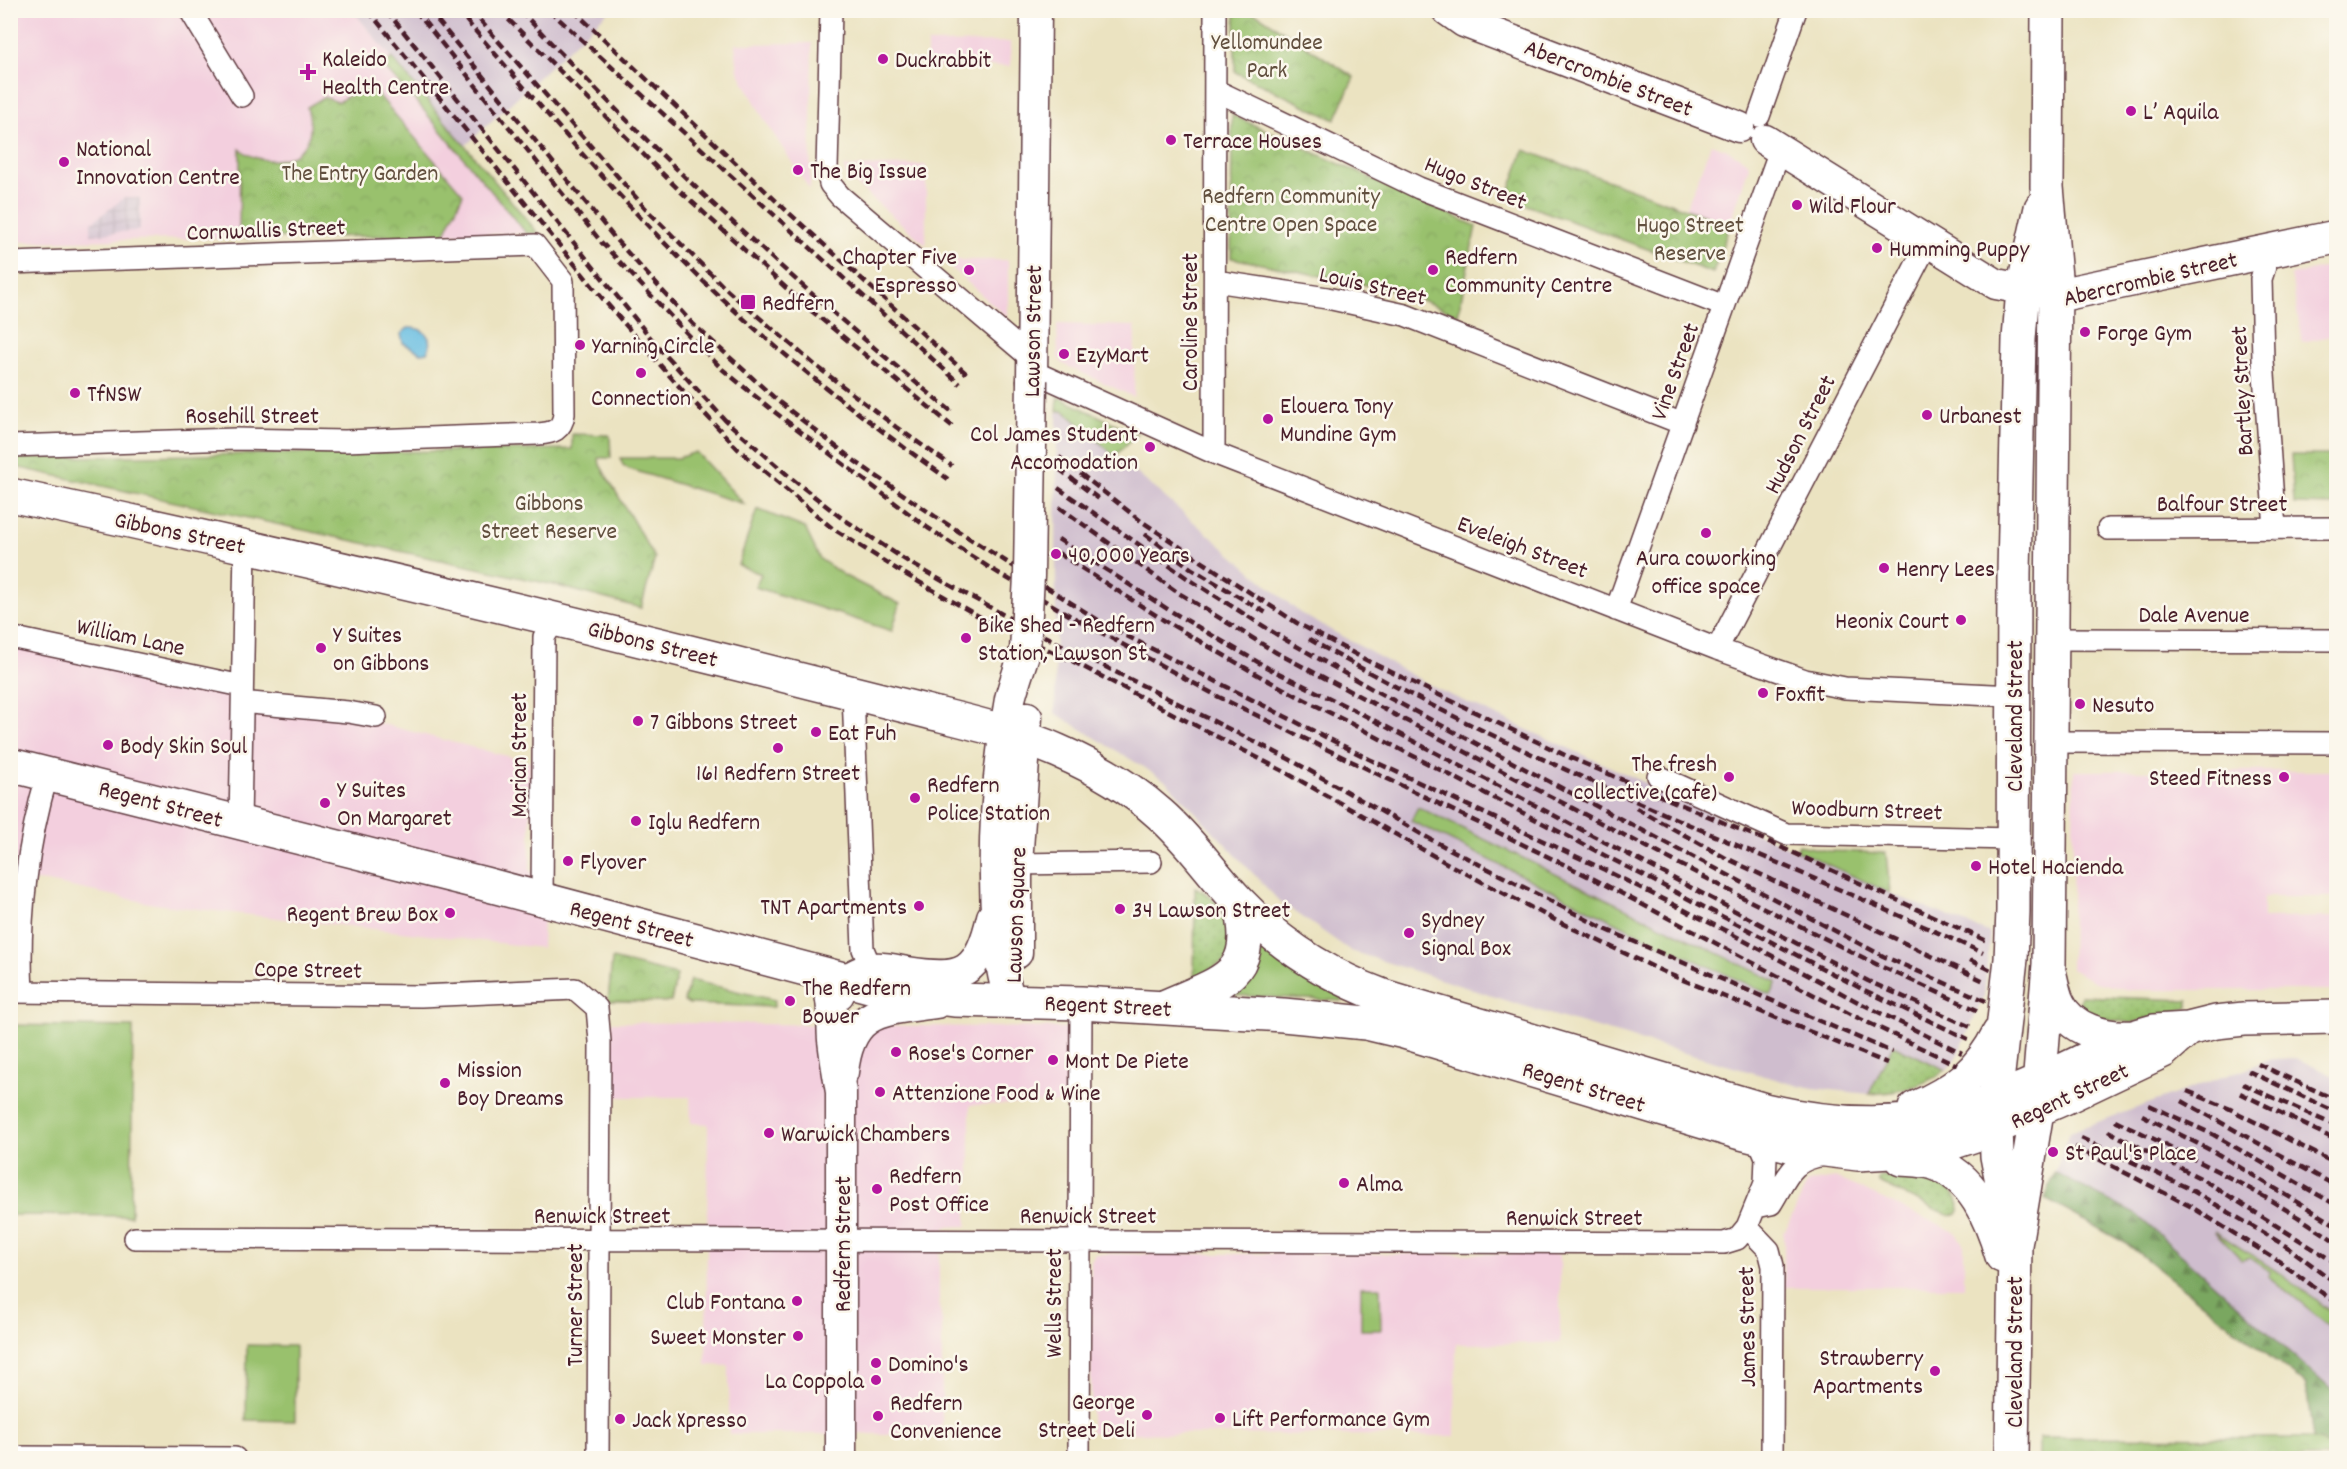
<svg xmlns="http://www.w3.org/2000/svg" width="2347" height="1469" font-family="Dekko,sans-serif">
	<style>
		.built { fill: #f3cfde }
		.industrial { fill: url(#industrial-grid) }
		.railway { fill: #cfbdce }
		.grass { fill: #99c16d; stroke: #72704c; stroke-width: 1.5 }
		.forest { fill: url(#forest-firs); stroke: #626346; stroke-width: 1.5 }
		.park { fill: url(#park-crowns); stroke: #72704c; stroke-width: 1.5 }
		.garden { fill: url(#garden-dots); stroke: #72704c; stroke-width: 1.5 }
		.water { fill: #64bce1; stroke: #576e86; stroke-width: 1.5 }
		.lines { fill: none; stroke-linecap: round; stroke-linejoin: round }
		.street-casing { stroke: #623c42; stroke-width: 24 }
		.secondary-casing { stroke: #623c42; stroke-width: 33 }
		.primary-casing { stroke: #623c42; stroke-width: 36 }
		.street { stroke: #fff; stroke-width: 21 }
		.secondary { stroke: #fff; stroke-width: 30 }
		.primary { stroke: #fff; stroke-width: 33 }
		.rail { stroke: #4a1f2b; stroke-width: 4.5; stroke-dasharray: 9 4.5; stroke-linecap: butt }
		.secondary-bridge-casing { stroke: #623c42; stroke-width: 33; stroke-linecap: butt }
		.secondary-bridge { stroke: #fff; stroke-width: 30 }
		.poi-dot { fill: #b5179e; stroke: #fbf7ec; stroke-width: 2 }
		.labels { text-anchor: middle; stroke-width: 5; stroke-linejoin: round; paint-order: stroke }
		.park-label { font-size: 24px; fill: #62503f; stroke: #fbf7ec }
		.poi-label { font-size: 24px; fill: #4a1f2b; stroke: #fbf7ec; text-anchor: start }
		.street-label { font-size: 24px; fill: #4a1f2b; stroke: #fbf7ec }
	</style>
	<defs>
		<pattern id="industrial-grid" width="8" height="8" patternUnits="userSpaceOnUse" patternTransform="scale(1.5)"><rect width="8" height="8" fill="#cfbdce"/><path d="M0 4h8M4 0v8" fill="none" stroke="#b3a2b1"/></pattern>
		<pattern id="forest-firs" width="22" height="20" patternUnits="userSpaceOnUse" patternTransform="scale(1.5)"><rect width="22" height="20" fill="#7aa760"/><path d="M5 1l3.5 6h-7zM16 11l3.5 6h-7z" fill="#66874f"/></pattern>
		<pattern id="park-crowns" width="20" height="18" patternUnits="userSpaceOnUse" patternTransform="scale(1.5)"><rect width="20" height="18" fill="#99c16d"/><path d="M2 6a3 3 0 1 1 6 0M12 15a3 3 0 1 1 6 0" fill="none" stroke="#85a55f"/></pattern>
		<pattern id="garden-dots" width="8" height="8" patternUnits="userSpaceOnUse" patternTransform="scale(1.5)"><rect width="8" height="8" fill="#99c16d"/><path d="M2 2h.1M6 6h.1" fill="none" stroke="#85a55f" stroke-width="1.8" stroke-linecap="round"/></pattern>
	</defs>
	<rect width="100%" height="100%" fill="#fbf7ec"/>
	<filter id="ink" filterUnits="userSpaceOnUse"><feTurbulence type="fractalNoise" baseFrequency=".0167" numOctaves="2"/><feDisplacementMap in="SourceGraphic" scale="12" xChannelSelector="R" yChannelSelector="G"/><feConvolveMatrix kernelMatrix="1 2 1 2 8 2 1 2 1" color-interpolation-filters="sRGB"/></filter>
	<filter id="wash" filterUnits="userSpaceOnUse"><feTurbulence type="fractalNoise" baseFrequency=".008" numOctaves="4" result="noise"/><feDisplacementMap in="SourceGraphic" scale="24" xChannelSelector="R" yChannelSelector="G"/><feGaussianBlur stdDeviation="1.35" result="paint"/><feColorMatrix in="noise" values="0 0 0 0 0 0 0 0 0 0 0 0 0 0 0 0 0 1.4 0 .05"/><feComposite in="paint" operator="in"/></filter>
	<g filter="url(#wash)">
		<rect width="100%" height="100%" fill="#ebe3c1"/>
		<path class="built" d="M11 10 353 11 538 233 11 242Z
			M1010 42 1011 66 927 67V43Z
			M812 43 810 190 765 121 738 71 735 44Z
			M1711 144 1730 151 1748 162 1749 166 1730 225 1686 209Z
			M926 165V245L846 176 844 167Z
			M942 260H1008V318Z
			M2336 265V335L2302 342 2291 275Z
			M1057 324 1135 326 1134 397 1063 364 1058 358Z
			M11 640 363 719 530 762V870L544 892 542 948 154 904 47 882 11 879Z
			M2074 771H2336V897H2263V918L2336 917V990H2129L2095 982 2071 969Z
			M612 1022 1069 1028 1071 1103 970 1105V1179L967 1186V1226L945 1227 939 1255V1304L942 1321V1434H729V1366L706 1365 708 1124 691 1123 690 1097H612Z
			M1837 1178 1955 1232 1964 1245V1287H1784V1233L1808 1182Z
			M1096 1254H1560V1343L1456 1344 1455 1436 1091 1433V1261Z"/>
		<path class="industrial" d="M124 198H140V230L91 235V223Z"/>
		<path class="railway" d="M353 11H609L465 146Z
			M1057 411H1064L1300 613 1437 689 1890 893 1990 933 1984 996 1955 1061 1946 1070 1893 1045 1869 1094 1803 1087 1559 1017 1351 951 1278 900 1166 781 1055 713Z
			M2296 1058 2336 1077V1394L2137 1215 2055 1173 2070 1132 2272 1059Z"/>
		<path class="grass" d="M392 58 538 233H526L421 107 383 66Z
			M696 452 744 504 629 469 623 465 620 458H678Z
			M757 509 805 528 820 559 845 576 900 604 892 631 755 587 761 574 738 565Z
			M1418 807 1777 982 1771 995 1660 944 1411 821Z
			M1799 845 1828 851 1886 853 1890 893 1796 850Z
			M1261 938 1343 992 1342 1001 1211 994Z
			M11 1025 133 1027 131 1216 11 1215Z
			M2214 1231 2278 1272 2336 1315V1331L2268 1276 2270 1272 2249 1258 2242 1260Z
			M1361 1287H1380L1381 1330H1361Z
			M247 1345 295 1346V1421L246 1420Z"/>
		<path class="forest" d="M2055 1173 2137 1215 2336 1394V1458L2321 1440 2313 1438 2306 1385 2127 1244 2045 1199Z"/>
		<path class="park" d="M1235 11H1248L1260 16 1354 77 1335 120 1235 72Z
			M369 84 463 194 444 235 239 238 240 149C260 166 300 165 309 136 312 126 309 116 307 107L324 97 338 102Z
			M1232 115 1476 226 1458 315 1402 292 1231 258Z
			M1524 150 1730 225 1713 273 1507 198Z
			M1058 397 1137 434 1115 456 1064 411H1057Z
			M572 434 609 435 610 436 611 458H599L600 465 655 558 641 608 554 585 11 466V458L572 449Z
			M2291 455H2336V505L2294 504Z
			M612 959 677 975 671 1002 608 1001Z
			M690 980 775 1000 774 1007 689 1004 684 1001Z
			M2039 1437 2313 1438 2321 1440 2336 1458H2039Z"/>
		<path class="garden" d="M1195 887C1213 896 1234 917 1232 940 1232 946 1230 953 1228 959L1194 980Z
			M2081 996 2188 1000V1008L2131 1023 2078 1014Z
			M1893 1045 1946 1070C1922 1087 1898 1093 1869 1094Z
			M1883 1177C1905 1177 1961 1176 1959 1211L1957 1214 1948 1215 1879 1183V1178Z"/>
		<path class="water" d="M408 328C423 327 435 337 427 352L421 353 403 343 401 334Z"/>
	</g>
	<g filter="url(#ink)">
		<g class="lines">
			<defs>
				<path id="street" d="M190 10 242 96
					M831 10 827 169 830 184 840 196 1032 359
					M1215 90 1419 188 1724 306
					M1759 116 1796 10
					M2270 251 2261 279 2263 360 2275 529
					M10 263 535 245 563 281 564 414C562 430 553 433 538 434L345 441 236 439 10 446
					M1215 281 1327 298 1405 315 1683 424
					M1032 371 1214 453 1717 649 1805 680 1845 688 2014 696
					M1214 453 1215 10
					M2108 529 2336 528
					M1616 610 1780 150
					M10 637 242 686
					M2051 639 2336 640
					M1717 649 1928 242
					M853 693 863 949 871 968
					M251 703 348 712 376 717
					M2051 742 2336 743
					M1658 776 1786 834 2013 839
					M240 824 245 545
					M1017 864 1151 862
					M542 899 544 637 551 626 562 620
					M10 992 421 996 575 989 597 1008 600 1041 598 1458
					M22 992C18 920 27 842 48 773
					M1756 1207 1771 1204C1788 1177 1790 1160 1824 1155
					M1747 1227 1769 1250 1773 1266 1772 1458
					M135 1238 1724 1243 1737 1239 1747 1227 1765 1183 1766 1157 1758 1138
					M10 1457 235 1458
					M1079 1458 1081 1003"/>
				<path id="secondary" d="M1447 10 1464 22 1739 127
					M1765 140 1996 284 2023 289
					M1032 380 1036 10
					M1017 953V864L1027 717
					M819 973C836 992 831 1017 833 1040 835 1057 838 1075 841 1092V1458
					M839 994 845 980C854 975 864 969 875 968 885 967 896 970 907 972 963 981 979 974 992 917
					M1011 1001C1002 980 1001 960 998 938 991 860 996 776 1010 699 1014 683 1020 667 1025 651
					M843 1072C850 1008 883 1011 936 1003"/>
				<path id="primary" d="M2054 296 2336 237
					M10 495C250 546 488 602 726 661 794 678 862 695 929 712 973 723 1017 733 1058 751 1095 767 1130 787 1160 814 1190 840 1212 874 1240 903 1280 945 1329 976 1383 996L1765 1110C1827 1124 1890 1129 1951 1113 2014 1098 2075 1063 2133 1037L2154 1031 2188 1029 2216 1022 2244 1019 2336 1017
					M10 765 485 884 892 992 954 1000 1081 1003 1283 1015 1366 1023 1404 1032 1737 1132 1793 1146 1858 1154 1907 1151 1948 1144 1990 1130 2062 1099 2163 1051 2188 1029
					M2050 975C2052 984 2054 995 2058 1003 2070 1030 2106 1039 2133 1037
					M1166 1006C1223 981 1259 976 1240 903
					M1915 1108C1953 1092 1980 1072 1999 1033
					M1901 1159C1912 1160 1924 1160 1934 1163 1973 1176 1991 1219 2002 1256
					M2010 1223 1997 1156 1995 1099 2011 959 2013 911 2014 573 2019 339 2023 289 2041 208
					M2012 1458 2015 1245 2037 1111 2049 964 2055 277 2047 187 2048 10"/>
			</defs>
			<use href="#street" class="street-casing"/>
			<use href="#secondary" class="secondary-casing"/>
			<use href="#primary" class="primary-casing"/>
			<use href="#street" class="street"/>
			<use href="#secondary" class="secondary"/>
			<use href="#primary" class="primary"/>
			<path class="rail" d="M368 10 603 299 675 382 738 449 832 528 898 570 987 621 1072 661 1283 771 1450 865 1555 920 1666 973 1887 1063
				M386 10 658 347 725 420 791 478 839 516 910 563 1020 624 1289 759 1430 839 1607 930 1892 1052
				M415 10 602 243 677 323 722 369 776 413 928 528 990 568 1069 615 1219 697 1594 879 1852 1015 1957 1065
				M429 10 617 241 692 323 779 402 856 462 936 517 1109 627 1369 759 1605 870 1728 932 1858 1002 1962 1053
				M457 10C543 108 626 210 721 298 792 364 869 423 948 479
				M471 10 648 211 728 291 815 365 896 427 952 466
				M499 10 678 189 808 308 952 426
				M520 10C655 154 798 288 951 411
				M549 10 960 384
				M573 10 788 212 968 375
				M1059 457 1141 521 1198 559 1297 623 1368 661 1571 758 1774 844 1987 941
				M1059 469 1099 499
				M1058 488 1187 578 1284 639 1374 690 1883 956 1986 1001
				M1059 507 1177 592 1277 653 1746 899 1878 965 1981 1012
				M1145 534 1192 569 1268 614
				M1058 539 1169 610 1268 668 1362 714 1868 981 1973 1028
				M1058 553 1165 621 1263 678 1864 990 1968 1039
				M1309 639C1524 763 1757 850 1983 953
				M1636 808 1724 857 1984 981
				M1970 960 1991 970
				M2258 1064 2336 1100
				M2248 1071 2336 1112
				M2243 1084 2336 1126
				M2187 1091 2228 1108 2336 1164
				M2240 1093 2336 1140
				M2182 1101 2336 1186
				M2149 1105 2214 1135 2336 1205
				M2142 1115 2216 1153 2336 1225
				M2115 1120C2191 1157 2267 1194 2336 1242
				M2108 1131 2202 1179 2336 1263
				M2081 1138 2188 1188 2289 1248 2336 1283
				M2075 1147 2190 1206 2280 1262 2336 1303"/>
			<defs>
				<path id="secondary-bridge" d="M1025 651 1029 576 1032 380"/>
			</defs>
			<use href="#secondary-bridge" class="secondary-bridge-casing"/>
			<use href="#secondary-bridge" class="secondary-bridge"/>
		</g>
	</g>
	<g class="poi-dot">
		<circle cx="883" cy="59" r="6"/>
		<path d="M305 63h6v6h6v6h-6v6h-6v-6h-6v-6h6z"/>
		<circle cx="2131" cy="111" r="6"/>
		<circle cx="1171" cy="140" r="6"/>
		<circle cx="64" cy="162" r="6"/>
		<circle cx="798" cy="170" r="6"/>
		<circle cx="1797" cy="205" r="6"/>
		<circle cx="1877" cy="248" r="6"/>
		<circle cx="969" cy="270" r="6"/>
		<circle cx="1433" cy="270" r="6"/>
		<rect x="740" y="294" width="16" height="16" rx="3"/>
		<circle cx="2085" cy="332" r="6"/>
		<circle cx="580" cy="345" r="6"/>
		<circle cx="1064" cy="354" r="6"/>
		<circle cx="641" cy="373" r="6"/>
		<circle cx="75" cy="393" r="6"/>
		<circle cx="1927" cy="415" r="6"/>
		<circle cx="1268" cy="419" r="6"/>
		<circle cx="1150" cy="447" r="6"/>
		<circle cx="1706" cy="533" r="6"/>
		<circle cx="1056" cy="554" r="6"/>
		<circle cx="1884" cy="568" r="6"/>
		<circle cx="1961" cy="620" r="6"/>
		<circle cx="966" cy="638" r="6"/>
		<circle cx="321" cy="648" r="6"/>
		<circle cx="1763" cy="693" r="6"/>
		<circle cx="2080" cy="704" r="6"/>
		<circle cx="638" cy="721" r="6"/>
		<circle cx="816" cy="732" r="6"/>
		<circle cx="108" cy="745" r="6"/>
		<circle cx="778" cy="748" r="6"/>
		<circle cx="1729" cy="777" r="6"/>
		<circle cx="2284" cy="777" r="6"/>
		<circle cx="915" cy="798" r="6"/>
		<circle cx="325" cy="803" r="6"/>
		<circle cx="636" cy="821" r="6"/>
		<circle cx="568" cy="861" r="6"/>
		<circle cx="1976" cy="866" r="6"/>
		<circle cx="919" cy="906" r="6"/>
		<circle cx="1120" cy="909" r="6"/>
		<circle cx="450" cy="913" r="6"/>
		<circle cx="1409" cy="933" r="6"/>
		<circle cx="790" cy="1001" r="6"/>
		<circle cx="896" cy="1052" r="6"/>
		<circle cx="1053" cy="1060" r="6"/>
		<circle cx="445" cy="1083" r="6"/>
		<circle cx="880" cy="1092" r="6"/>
		<circle cx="769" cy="1133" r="6"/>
		<circle cx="2053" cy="1152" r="6"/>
		<circle cx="1344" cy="1183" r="6"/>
		<circle cx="877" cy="1189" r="6"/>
		<circle cx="797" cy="1301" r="6"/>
		<circle cx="798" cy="1336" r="6"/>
		<circle cx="876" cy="1363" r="6"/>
		<circle cx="1935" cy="1371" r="6"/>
		<circle cx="876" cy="1380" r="6"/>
		<circle cx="1147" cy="1415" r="6"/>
		<circle cx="878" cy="1416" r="6"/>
		<circle cx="1220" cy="1418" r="6"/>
		<circle cx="620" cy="1419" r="6"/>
	</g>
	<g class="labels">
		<g class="park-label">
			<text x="1267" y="49">Yellomundee<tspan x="1267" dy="28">Park</tspan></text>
			<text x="360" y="180">The Entry Garden</text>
			<text x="1291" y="203">Redfern Community<tspan x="1291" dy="28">Centre Open Space</tspan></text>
			<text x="1690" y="232">Hugo Street<tspan x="1690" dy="28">Reserve</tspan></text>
			<text x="549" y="510">Gibbons<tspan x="549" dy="28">Street Reserve</tspan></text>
		</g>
		<g class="poi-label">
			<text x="322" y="66">Kaleido<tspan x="322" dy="28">Health Centre</tspan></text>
			<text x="895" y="67">Duckrabbit</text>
			<text x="2143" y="119">L’ Aquila</text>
			<text x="1183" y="148">Terrace Houses</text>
			<text x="76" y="156">National<tspan x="76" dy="28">Innovation Centre</tspan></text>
			<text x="810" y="178">The Big Issue</text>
			<text x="1809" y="213">Wild Flour</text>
			<text x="1889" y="256">Humming Puppy</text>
			<text x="957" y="264" text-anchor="end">Chapter Five<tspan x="957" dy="28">Espresso</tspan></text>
			<text x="1445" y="264">Redfern<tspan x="1445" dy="28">Community Centre</tspan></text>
			<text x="762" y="310">Redfern</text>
			<text x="2097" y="340">Forge Gym</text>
			<text x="592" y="353">Yarning Circle</text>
			<text x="1076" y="362">EzyMart</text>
			<text x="87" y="401">TfNSW</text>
			<text x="641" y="405" text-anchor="middle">Connection</text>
			<text x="1280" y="413">Elouera Tony<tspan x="1280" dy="28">Mundine Gym</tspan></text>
			<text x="1939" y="423">Urbanest</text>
			<text x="1138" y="441" text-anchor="end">Col James Student<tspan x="1138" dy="28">Accomodation</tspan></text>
			<text x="1068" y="562">40,000 Years</text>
			<text x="1706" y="565" text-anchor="middle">Aura coworking<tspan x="1706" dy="28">office space</tspan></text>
			<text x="1896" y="576">Henry Lees</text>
			<text x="1949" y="628" text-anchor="end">Heonix Court</text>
			<text x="978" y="632">Bike Shed - Redfern<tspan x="978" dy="28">Station, Lawson St</tspan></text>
			<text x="333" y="642">Y Suites<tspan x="333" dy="28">on Gibbons</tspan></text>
			<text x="1775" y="701">Foxfit</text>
			<text x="2092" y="712">Nesuto</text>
			<text x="650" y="729">7 Gibbons Street</text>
			<text x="828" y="740">Eat Fuh</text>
			<text x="120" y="753">Body Skin Soul</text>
			<text x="1717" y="771" text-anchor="end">The fresh<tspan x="1717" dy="28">collective (cafe)</tspan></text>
			<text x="778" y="780" text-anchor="middle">161 Redfern Street</text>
			<text x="2272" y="785" text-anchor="end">Steed Fitness</text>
			<text x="927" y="792">Redfern<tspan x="927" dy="28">Police Station</tspan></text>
			<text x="337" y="797">Y Suites<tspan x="337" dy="28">On Margaret</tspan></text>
			<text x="648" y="829">Iglu Redfern</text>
			<text x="580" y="869">Flyover</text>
			<text x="1988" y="874">Hotel Hacienda</text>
			<text x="907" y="914" text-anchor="end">TNT Apartments</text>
			<text x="1132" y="917">34 Lawson Street</text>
			<text x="438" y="921" text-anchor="end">Regent Brew Box</text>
			<text x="1421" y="927">Sydney<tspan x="1421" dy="28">Signal Box</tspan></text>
			<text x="802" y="995">The Redfern<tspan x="802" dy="28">Bower</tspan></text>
			<text x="908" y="1060">Rose's Corner</text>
			<text x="1065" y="1068">Mont De Piete</text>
			<text x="457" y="1077">Mission<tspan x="457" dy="28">Boy Dreams</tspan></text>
			<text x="892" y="1100">Attenzione Food &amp; Wine</text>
			<text x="781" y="1141">Warwick Chambers</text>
			<text x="2065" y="1160">St Paul's Place</text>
			<text x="889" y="1183">Redfern<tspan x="889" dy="28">Post Office</tspan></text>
			<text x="1356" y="1191">Alma</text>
			<text x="785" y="1309" text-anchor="end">Club Fontana</text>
			<text x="786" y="1344" text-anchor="end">Sweet Monster</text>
			<text x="1923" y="1365" text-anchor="end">Strawberry<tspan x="1923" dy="28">Apartments</tspan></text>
			<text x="888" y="1371">Domino's</text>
			<text x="864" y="1388" text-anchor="end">La Coppola</text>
			<text x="1135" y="1409" text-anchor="end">George<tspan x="1135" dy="28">Street Deli</tspan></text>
			<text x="890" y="1410">Redfern<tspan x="890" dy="28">Convenience</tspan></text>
			<text x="1232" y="1426">Lift Performance Gym</text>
			<text x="632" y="1427">Jack Xpresso</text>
		</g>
		<g class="street-label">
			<text transform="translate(1609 77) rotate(21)" y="8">Abercrombie Street</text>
			<text transform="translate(1476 182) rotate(22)" y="8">Hugo Street</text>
			<text transform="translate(266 229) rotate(-2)" y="8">Cornwallis Street</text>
			<text transform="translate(2150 278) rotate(-13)" y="8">Abercrombie Street</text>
			<text transform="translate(1373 285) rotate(13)" y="8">Louis Street</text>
			<text transform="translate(1189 322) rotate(-90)" y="8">Caroline Street</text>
			<text transform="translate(1032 331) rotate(-89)" y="8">Lawson Street</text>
			<text transform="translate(1674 371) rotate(-70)" y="8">Vine Street</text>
			<text transform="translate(2241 391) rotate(-93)" y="8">Bartley Street</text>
			<text x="252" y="423">Rosehill Street</text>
			<text transform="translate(1799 434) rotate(-63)" y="8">Hudson Street</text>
			<text x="2222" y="511">Balfour Street</text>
			<text transform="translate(180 532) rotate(12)" y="8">Gibbons Street</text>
			<text transform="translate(1523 546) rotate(21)" y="8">Eveleigh Street</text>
			<text x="2194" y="622">Dale Avenue</text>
			<text transform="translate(131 636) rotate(12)" y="8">William Lane</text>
			<text transform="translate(653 643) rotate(14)" y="8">Gibbons Street</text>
			<text transform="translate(2014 716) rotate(-90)" y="8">Cleveland Street</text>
			<text transform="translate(518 755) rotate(-90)" y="8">Marian Street</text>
			<text transform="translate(161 803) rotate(15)" y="8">Regent Street</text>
			<text transform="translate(1867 809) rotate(2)" y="8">Woodburn Street</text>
			<text transform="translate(1015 915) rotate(-88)" y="8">Lawson Square</text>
			<text transform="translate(632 923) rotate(15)" y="8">Regent Street</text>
			<text transform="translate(308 969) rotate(1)" y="8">Cope Street</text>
			<text transform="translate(1108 1005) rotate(3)" y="8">Regent Street</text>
			<text transform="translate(1584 1086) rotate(17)" y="8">Regent Street</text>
			<text transform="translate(2069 1095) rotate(-25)" y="8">Regent Street</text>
			<text x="602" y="1223">Renwick Street</text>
			<text x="1088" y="1223">Renwick Street</text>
			<text x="1574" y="1225">Renwick Street</text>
			<text transform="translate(842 1244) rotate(-90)" y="8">Redfern Street</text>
			<text transform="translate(1053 1303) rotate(-90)" y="8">Wells Street</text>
			<text transform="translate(574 1305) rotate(-90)" y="8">Turner Street</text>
			<text transform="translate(1746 1327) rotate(-91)" y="8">James Street</text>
			<text transform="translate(2014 1352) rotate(-90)" y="8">Cleveland Street</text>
		</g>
	</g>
	<rect width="2347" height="1469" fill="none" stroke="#fbf7ec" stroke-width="36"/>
</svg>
